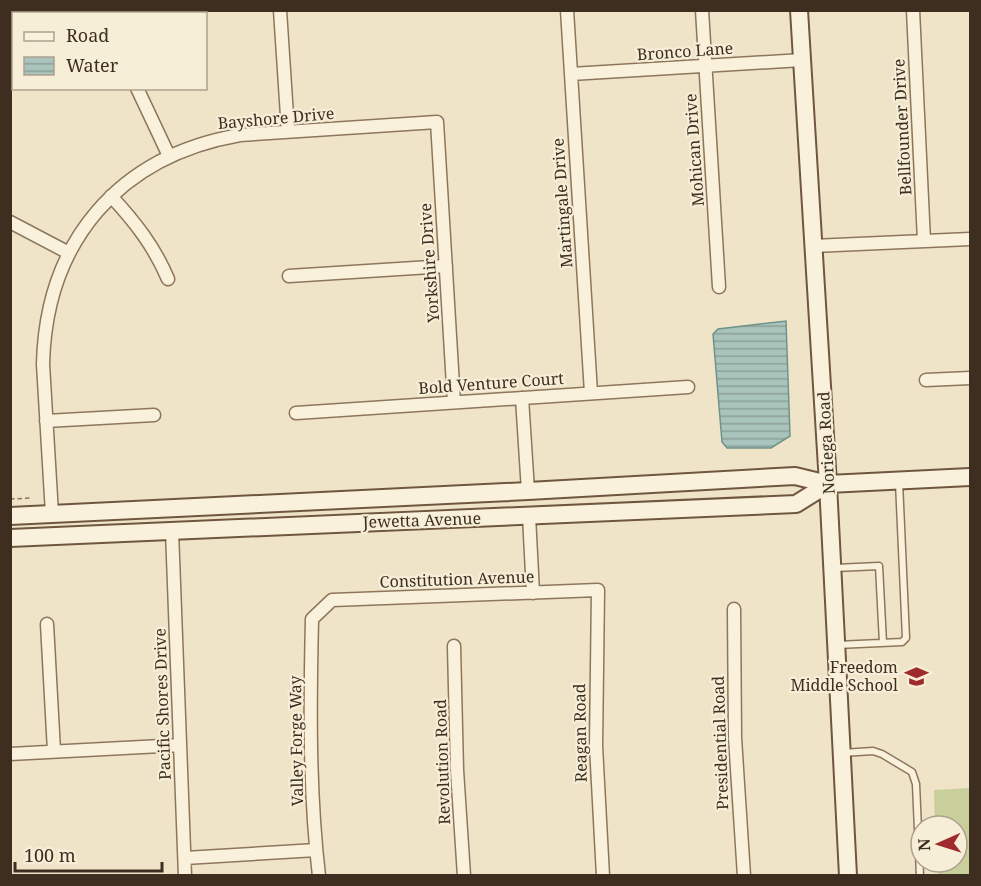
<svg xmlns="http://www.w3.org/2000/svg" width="981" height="886" font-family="'Noto Serif',serif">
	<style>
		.green { fill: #c9cf9b }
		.water { fill: url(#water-rules); stroke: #6f938a; stroke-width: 1.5 }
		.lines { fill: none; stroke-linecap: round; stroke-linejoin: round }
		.lane-casing { stroke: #8d765c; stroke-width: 9 }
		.street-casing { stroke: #8d765c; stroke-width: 15 }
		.secondary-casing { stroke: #6f573f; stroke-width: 20 }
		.path { stroke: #8d765c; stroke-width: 1.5; stroke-dasharray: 4.5 3; stroke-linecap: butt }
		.lane { stroke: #faf1dc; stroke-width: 6 }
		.street { stroke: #faf1dc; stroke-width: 12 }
		.secondary { stroke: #faf1dc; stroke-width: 16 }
		.labels { text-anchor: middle; stroke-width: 4.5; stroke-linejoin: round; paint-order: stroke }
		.street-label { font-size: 16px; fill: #3d2e20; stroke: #f7eed8 }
		.poi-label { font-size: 16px; fill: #3d2e20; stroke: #f7eed8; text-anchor: end }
	</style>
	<defs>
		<pattern id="water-rules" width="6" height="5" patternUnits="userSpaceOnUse" patternTransform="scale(1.5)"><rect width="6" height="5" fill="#a9c4bc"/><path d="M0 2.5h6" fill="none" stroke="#8ba098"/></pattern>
	</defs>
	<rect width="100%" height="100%" fill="#f0e4c8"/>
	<path class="green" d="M970 788V875H938L937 862H957V826H935L934 790Z"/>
	<path class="water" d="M786 321 790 436 771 448H727L722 442 713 334 718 329Z"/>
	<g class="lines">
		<defs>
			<path id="lane" d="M835 568 879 566 883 643
				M837 645 902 642 906 638 899 482
				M842 753 873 751 882 754 912 772 916 784 920 876"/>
			<path id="street" d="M119 10 120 14
				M280 10 288 131
				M567 10 591 393
				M702 10 719 287
				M913 10 924 241
				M10 23 14 22
				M571 74 802 60
				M137 88 169 156
				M111 196C135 222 154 246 168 279
				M10 222 69 253
				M813 246 970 239
				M289 276 446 266
				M926 380 970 378
				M522 398 528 491
				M296 413 688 387
				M46 421 154 415
				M52 514 43 364C46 241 119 156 240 135L437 122 454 402
				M529 516 533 593
				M172 531 185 876
				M734 609 735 738 744 876
				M47 624 54 751
				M454 646 457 770 464 876
				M10 754 180 745
				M185 858 316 850
				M319 876C309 791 310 704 312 619L332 600 598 590 596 746 603 876"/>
			<path id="secondary" d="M799 10 828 484 848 876
				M10 516 528 491 795 476 828 484 970 477
				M10 538 796 504 828 484"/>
		</defs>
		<use href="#lane" class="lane-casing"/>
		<use href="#street" class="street-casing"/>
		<use href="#secondary" class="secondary-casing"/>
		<path class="path" d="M10 499 32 498"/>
		<use href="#lane" class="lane"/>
		<use href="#street" class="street"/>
		<use href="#secondary" class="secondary"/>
	</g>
	<defs>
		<symbol id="school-bare" viewBox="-9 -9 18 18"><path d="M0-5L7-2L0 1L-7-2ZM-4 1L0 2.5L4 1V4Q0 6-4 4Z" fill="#9e2a2b" stroke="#f7eed8" stroke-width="2.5" paint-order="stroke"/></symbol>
	</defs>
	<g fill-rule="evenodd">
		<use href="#school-bare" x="900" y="660" width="33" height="33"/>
	</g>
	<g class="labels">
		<g class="street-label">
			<text transform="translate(685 51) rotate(-4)" y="6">Bronco Lane</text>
			<text transform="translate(276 118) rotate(-5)" y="6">Bayshore Drive</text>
			<text transform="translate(902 127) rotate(-93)" y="6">Bellfounder Drive</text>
			<text transform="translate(694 150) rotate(-94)" y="6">Mohican Drive</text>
			<text transform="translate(562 203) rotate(-94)" y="6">Martingale Drive</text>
			<text transform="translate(429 263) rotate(-94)" y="6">Yorkshire Drive</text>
			<text transform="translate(491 383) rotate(-4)" y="6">Bold Venture Court</text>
			<text transform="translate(826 443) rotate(-93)" y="6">Noriega Road</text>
			<text transform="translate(422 520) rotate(-2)" y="6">Jewetta Avenue</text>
			<text transform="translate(457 579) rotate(-2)" y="6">Constitution Avenue</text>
			<text transform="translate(162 704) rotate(-92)" y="6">Pacific Shores Drive</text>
			<text transform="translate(580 733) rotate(-91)" y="6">Reagan Road</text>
			<text transform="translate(296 741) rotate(-91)" y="6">Valley Forge Way</text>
			<text transform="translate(720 743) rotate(-92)" y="6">Presidential Road</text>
			<text transform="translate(442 762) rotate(-92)" y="6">Revolution Road</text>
		</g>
		<g class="poi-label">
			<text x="898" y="673">Freedom<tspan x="898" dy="18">Middle School</tspan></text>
		</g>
	</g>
	<rect width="981" height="886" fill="none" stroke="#3d2e20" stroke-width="24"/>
	<rect x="12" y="12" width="195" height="78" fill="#f7eed8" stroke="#ada18e" stroke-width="1.5"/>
	<rect x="24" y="32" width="30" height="9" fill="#faf1dc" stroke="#ada18e" stroke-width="1.5"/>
	<text x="66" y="42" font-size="18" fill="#3d2e20">Road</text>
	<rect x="24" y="57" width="30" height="18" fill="url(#water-rules)" stroke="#ada18e" stroke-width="1.5"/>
	<text x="66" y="72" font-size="18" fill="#3d2e20">Water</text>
	<g transform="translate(939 844) rotate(267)"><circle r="28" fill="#f7eed8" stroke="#ada18e" stroke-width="1.5"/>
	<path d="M0-4.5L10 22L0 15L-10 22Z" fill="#9e2a2b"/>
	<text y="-9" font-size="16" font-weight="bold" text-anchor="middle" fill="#3d2e20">N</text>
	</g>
	<path d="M15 862v9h147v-9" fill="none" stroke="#3d2e20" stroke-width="3"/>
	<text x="24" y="862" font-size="18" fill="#3d2e20" stroke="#f7eed8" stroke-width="4.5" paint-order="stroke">100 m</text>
</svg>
